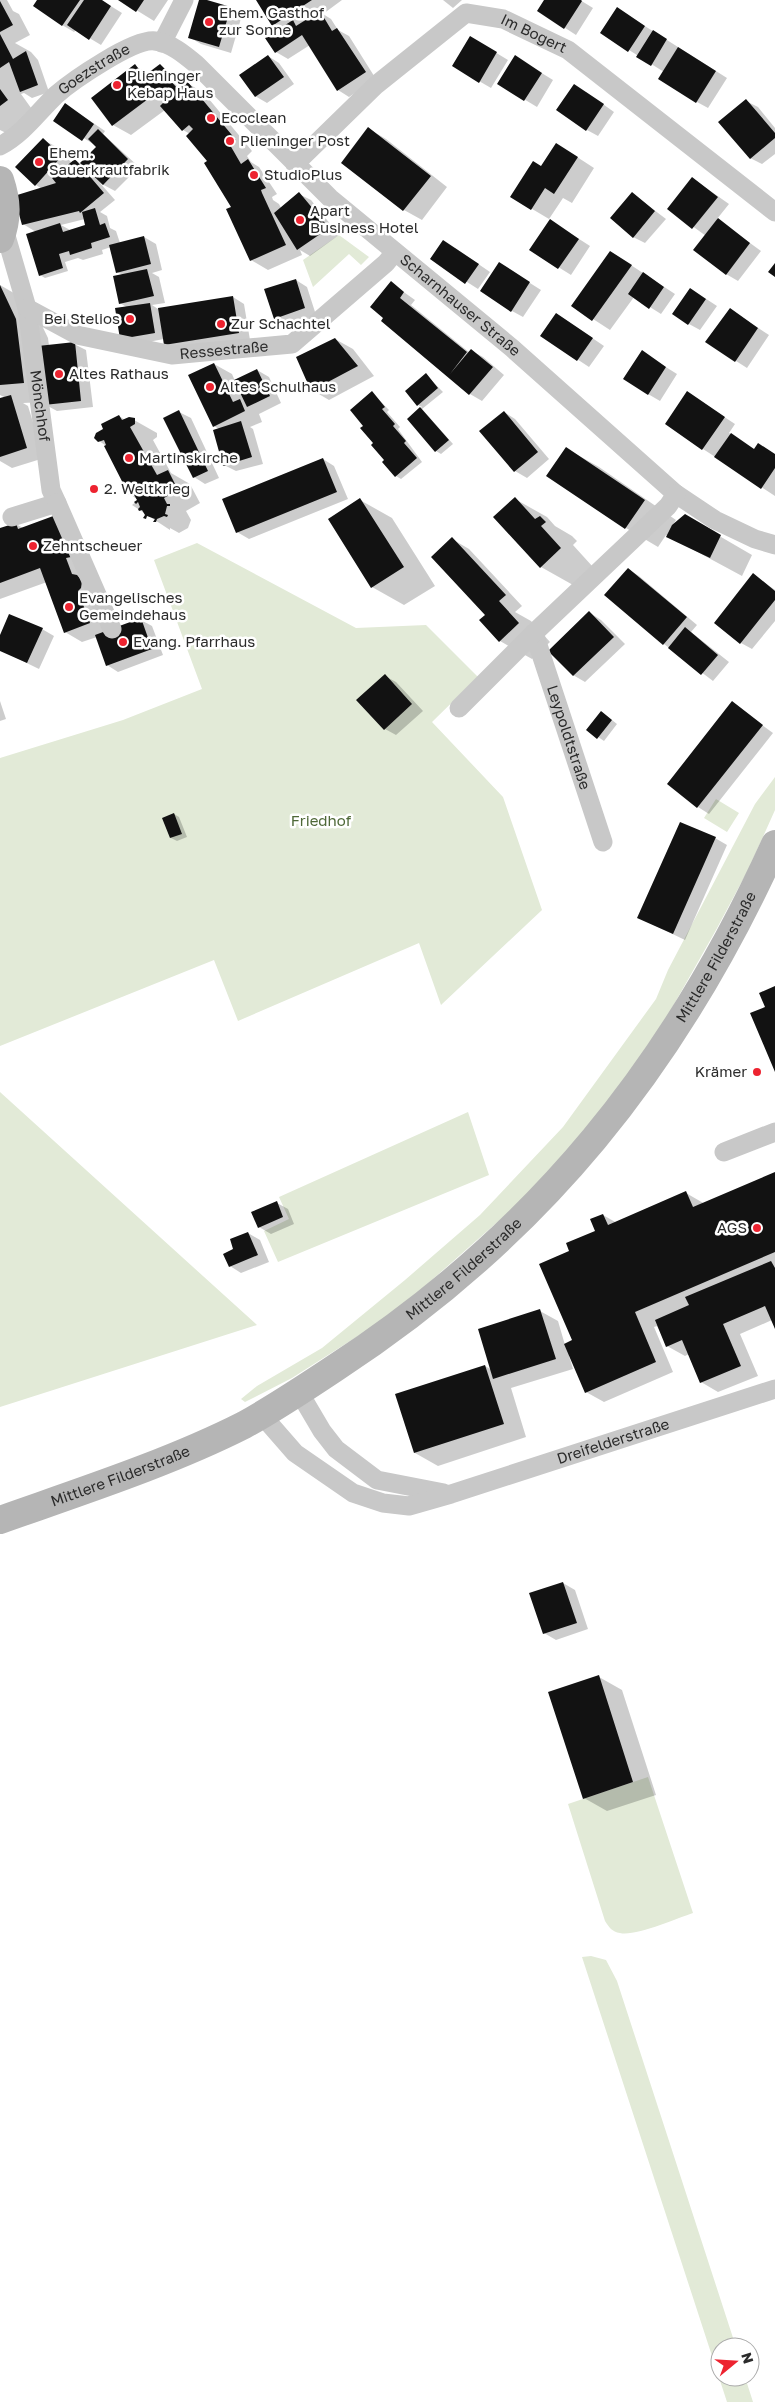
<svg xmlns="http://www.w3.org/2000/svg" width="775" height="2402" font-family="'Golos Text',sans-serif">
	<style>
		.green { fill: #e2ead7 }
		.shadow { fill: #0003; fill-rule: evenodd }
		.building { fill: #121212 }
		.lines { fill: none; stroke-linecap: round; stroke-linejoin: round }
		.minor { stroke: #c8c8c8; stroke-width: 19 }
		.secondary { stroke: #b5b5b5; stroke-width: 28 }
		.poi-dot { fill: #ed2330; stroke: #fff; stroke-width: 2 }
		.labels { text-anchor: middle; stroke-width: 5; stroke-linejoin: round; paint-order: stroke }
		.poi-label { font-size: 15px; fill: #2b2b2b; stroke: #fff; text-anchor: start }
		.street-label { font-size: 15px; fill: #2b2b2b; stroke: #fff }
		.park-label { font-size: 15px; fill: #4e6837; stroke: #fff }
	</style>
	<rect width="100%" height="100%" fill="#fff"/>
	<path class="green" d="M339 235 369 257 361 265 349 254 313 287 303 260Z
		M197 543 356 628 426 625 478 677 432 722 503 797 542 910 441 1005 419 943 238 1021 214 960 0 1046V758L123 720 202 689 154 560Z
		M775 777V810L748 870 716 930 651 1045 553 1173 408 1301 372 1327 292 1378 245 1402 241 1399 257 1386 322 1348 405 1280 480 1215 563 1127 656 999 668 970 755 804Z
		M716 799 739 813 727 832 704 818Z
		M0 1092 257 1325 0 1407Z
		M468 1112 489 1175 278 1262 264 1231 289 1219 279 1197Z
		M648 1777 693 1913C678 1918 634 1937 620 1933 612 1932 609 1927 605 1921L568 1804Z
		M591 1956 606 1960 617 1981 736 2347H720V2377H745L753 2402H727L582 1957Z"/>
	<path class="shadow" d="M0 0H7L13 11 19 14 30 35 15 43 31 52 38 60 49 92 32 98 24 93 21 94 39 119 14 137 0 130Z
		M39 0H101L122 13 101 45 76 30 74 32 62 25Z
		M120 0H168L154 21Z
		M200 0 231 8 242 15 231 53 201 44 189 37Z
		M258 0H342L323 14 331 19 338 30 349 36 376 79 349 97 338 90 310 45 288 59 276 52 267 38 281 29 273 25Z
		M443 0H462L453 8Z
		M545 0H580L593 8 576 35 539 11Z
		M629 16 727 78 708 108 697 102 664 72 629 50Z
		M470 37 508 60 491 88 453 66Z
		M268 56 279 63 294 84 267 103 255 96Z
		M527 64 553 80 537 107 499 84Z
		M135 66 149 74 160 66 177 80 174 83 180 89 187 83 204 93 252 151 247 156 251 162 259 167 277 194 272 197 273 200 279 204 281 208 299 194 311 200 339 235 310 256 300 250 302 255 268 270 251 260 234 207 209 162 190 134 183 130 165 110 131 135 113 125 93 98Z
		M586 92 614 112 598 136 587 130Z
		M746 101 758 107 775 128V154L762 164 750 158Z
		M77 112 105 131 103 134 139 167 115 191 100 183 115 200 100 212 107 216 110 228 116 231 120 243 144 237 156 244 162 270 152 273 159 277 165 303 152 305 158 309 233 297 244 304 250 340 177 351 165 344 164 339 132 345 128 308 120 303 123 275 117 272 111 247 102 250 103 254 83 260 78 258 65 262 68 271 45 278 40 275 36 232 23 224 42 189 36 185 43 140 55 146 72 163 75 160 81 164 98 147 55 120ZM85 219 87 226 70 230 61 225Z
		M369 129 386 139 447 187 422 220 404 210 343 163Z
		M574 155 594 168 572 203 563 198 549 219 512 197 542 168Z
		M692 178 729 204 717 219 761 251 738 281 726 274 706 236 669 209Z
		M633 194 666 219 645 243 633 237Z
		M562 228 590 246 571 275 531 250Z
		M455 248 490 272 478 289 431 259Z
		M611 252 675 294 661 314 634 297 610 330 573 306Z
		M511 271 541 290 523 317 512 311Z
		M296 280 307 287 316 315 287 325 275 318Z
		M391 283 415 300 411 305 470 353 472 351 483 357 504 375 482 401 470 394 383 321Z
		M0 285 31 303 48 338 49 346 74 344 86 350 93 407 57 411 46 405 45 402 23 403 28 406 44 458 12 468 0 461V400L6 398 0 395Z
		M691 289 717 306 700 330 689 324Z
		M731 310 769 335 747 368 736 361Z
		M557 314 604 346 589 367 542 336Z
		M335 339 353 349 374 376 329 400 312 390Z
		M653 359 677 374 660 401 648 394Z
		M214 364 232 374 235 381 257 370 269 377 281 403 259 414 262 422 250 427 253 429 263 464 236 471 224 465 219 429 214 426Z
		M426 375 443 392 422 409 453 444 441 454 436 451 408 419 422 407 418 405Z
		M372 393 389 410 387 412 400 427 398 429 422 462 401 479 396 476 364 426Z
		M688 393 735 424 729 433 755 450 775 454V496L703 449Z
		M179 412 191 418 219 478 205 484 194 477Z
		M504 412 515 419 549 459 527 478 515 471 481 432Z
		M119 416 125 420H134L157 433V437L153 440 171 473 190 484 200 503 186 511 191 520 188 528 179 533 170 528V530L132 505 138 500 130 494 105 445 99 441Z
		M567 449 599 467 676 520 672 526 685 516 752 555 742 576 666 535 658 547 626 528 548 476Z
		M323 459 334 466 348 499 249 539 237 532Z
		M515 499 547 517 555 526 572 536 577 541 573 545 593 567 573 585 541 567Z
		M360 500 392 518 435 586 404 605 372 587Z
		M55 517 107 632 141 620 152 626 163 655 118 672 107 665 97 637 82 642 65 632 47 582 0 599V530L16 524 23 528Z
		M452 539 469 549 522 606 515 612 531 621 550 642 532 659 500 641Z
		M628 569 639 576 697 625 691 632 729 662 713 681 664 644Z
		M754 575 775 590V621L752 649 741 643Z
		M590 613 601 620 625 644 585 682 573 675Z
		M42 629 54 636 39 669 0 650V638Z
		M385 676 396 682 423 711 396 735 385 729Z
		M0 701 6 719 0 721Z
		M732 703 773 733 709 814 698 807Z
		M602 712 617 724 604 741 588 730Z
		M174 814 179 817 187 837 177 841 171 838 164 818Z
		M715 838 727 845 685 940 639 918Z
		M775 1173V1326L772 1320 740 1334 758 1376 718 1392 701 1382 689 1354 685 1356 667 1346 657 1326 654 1327 673 1372 604 1402 586 1392 571 1356H569L573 1369 511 1388 526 1437 438 1466 415 1453 485 1366 492 1370 540 1311 558 1321 565 1345 574 1341 570 1251 597 1231 603 1215 617 1223 686 1193 705 1204Z
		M277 1203 288 1209 294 1224 271 1234 259 1227Z
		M248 1233 260 1240 269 1262 241 1273 230 1266 235 1250Z
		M563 1583 575 1590 588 1629 556 1640 544 1633Z
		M599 1677 622 1690 656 1795 607 1811 584 1798Z"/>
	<path class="building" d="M37 0H80L62 26 33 6Z
		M84 0H102L111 6 89 40 67 25Z
		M118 0H144L136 12Z
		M199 0H207L231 7 219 47 188 38Z
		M256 0H312L272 26Z
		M544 0H581L582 1 564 29 537 11Z
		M0 1 13 25 0 32Z
		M617 7 645 26 628 52 600 33Z
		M320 11 332 31 337 28 366 72 337 91 302 35 275 53 265 38 293 20 296 26Z
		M653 30 667 39 651 66 636 57Z
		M0 34 13 59 26 51 38 85 20 92 9 62 0 68Z
		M470 36 497 52 479 83 452 66Z
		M678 47 716 71 696 103 658 79Z
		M268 55 284 77 255 97 239 75Z
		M515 55 542 73 524 101 497 84Z
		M135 64 144 76 160 64 173 77 169 79 178 89 187 81 236 140 230 145 241 164 248 159 266 188 261 190 262 193 286 245 250 261 226 209 231 207 204 163 207 161 186 136 193 129 189 125 182 131 160 106 164 102 156 93 112 126 91 98Z
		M574 84 604 104 586 131 556 110Z
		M0 89 8 100 0 106Z
		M746 99 775 133V138L750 159 718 122Z
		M65 103 94 124 82 141 53 121Z
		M368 127 431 176 403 211 341 163Z
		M98 129 128 159 103 185 80 163 96 147 88 139Z
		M43 138 62 156 35 186 15 167Z
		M556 143 578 157 554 194 545 188 531 210 510 197 533 161 541 166Z
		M75 159 104 193 80 213 79 211 22 225 14 196 56 183 52 178Z
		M692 177 718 197 692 229 667 209Z
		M299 192 329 228 297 250 274 213Z
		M632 192 655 211 633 238 610 218Z
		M95 208 100 225 105 223 110 237 91 243 92 248 70 255 69 251 59 254 63 268 39 276 26 234 60 223 63 232 85 225 82 212Z
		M718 218 750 243 726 275 693 250Z
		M550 219 579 239 558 269 529 250Z
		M144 236 151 264 116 273 109 245Z
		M443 240 479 264 465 284 430 259Z
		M610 251 632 265 592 321 571 306Z
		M499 262 530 282 511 312 480 291Z
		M775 263V277L768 272Z
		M147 269 154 296 119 304 113 276Z
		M643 272 664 287 649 309 628 294Z
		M296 279 305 308 274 319 264 289Z
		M391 281 404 292 400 298 467 352 450 374 471 349 493 367 469 395 381 321 383 318 370 307Z
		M0 285 16 319 24 383 0 385Z
		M690 288 706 299 688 325 672 314Z
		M233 296 239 333 164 345 158 308Z
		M150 303 155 333 120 339 115 308Z
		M730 308 758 328 735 362 705 342Z
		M556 313 593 338 577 361 540 336Z
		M335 338 358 366 311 391 296 357Z
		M75 342 81 401 44 405 38 346Z
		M642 350 666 367 648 395 623 379Z
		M214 363 233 402 240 399 245 411 213 427 188 375Z
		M257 369 270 396 247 407 234 380Z
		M426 373 438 388 417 406 405 391Z
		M372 391 385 407 382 409 395 424 393 426 406 441 404 443 417 458 395 477 382 462 384 460 371 445 373 443 360 428 363 426 350 410Z
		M687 391 725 417 702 450 665 424Z
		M11 395 27 448 0 457V398Z
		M420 407 449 440 435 452 407 419Z
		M179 410 208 471 193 478 163 418Z
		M504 411 538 452 514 472 479 431Z
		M119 415 122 420 129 417 135 418V424L130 427 157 475 168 470 178 490 164 498 167 504H170V506H167L165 514 168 515 167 517 164 516 157 519 156 522H153L155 519 147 516 146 519 143 518 145 515 142 510 139 511 138 509 140 507 138 502 136 504 134 502 137 500 133 493 129 495 104 446 106 445 104 440 98 442 94 438 96 433 103 429 101 424Z
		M241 421 252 457 223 466 213 430Z
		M731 433 754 449 758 443 775 454V468L761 489 714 457Z
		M566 447 645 500 625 529 546 476Z
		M323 458 337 492 236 533 222 499Z
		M515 497 535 519 540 516 546 522 541 526 561 548 540 568 493 517Z
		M360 498 404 567 371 588 328 519Z
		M685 514 721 535 710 558 666 537 672 525Z
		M56 515 71 557 66 558 72 574 77 575 82 581 81 588 78 591 90 623 64 633 40 568 0 583V528L16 523 18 529Z
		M452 537 506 595 499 601 519 623 499 642 479 620 485 615 431 557Z
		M628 568 687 617 663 645 604 595Z
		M753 573 775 591V600L740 644 714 623Z
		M589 611 614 637 573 676 548 651Z
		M9 614 43 628 27 663 0 651V635Z
		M141 618 152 649 106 666 95 635Z
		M685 627 718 655 701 675 668 648Z
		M385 674 412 704 384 730 356 700Z
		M732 701 763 725 697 808 667 784Z
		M601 711 612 720 597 739 586 730Z
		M174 813 182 834 170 838 162 818Z
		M680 822 716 837 673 934 637 918Z
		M775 986V1072L750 1013 765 1007 759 993Z
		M775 1172V1252L635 1312 656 1362 585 1393 564 1344 572 1340 539 1264 569 1251 566 1243 595 1231 590 1219 603 1214 608 1225 686 1191 693 1207Z
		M277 1201 283 1217 258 1228 251 1212Z
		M248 1232 258 1255 229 1267 223 1254 233 1249 230 1239Z
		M771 1261 775 1268V1329L765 1306 723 1324 741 1366 700 1383 682 1340 666 1347 655 1320 689 1305 685 1297Z
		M540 1309 556 1359 493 1379 478 1329Z
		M485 1365 504 1424 414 1453 395 1394Z
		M563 1582 577 1623 543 1634 529 1593Z
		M599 1675 633 1782 583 1799 548 1692Z"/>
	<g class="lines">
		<g class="minor">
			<path d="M162 43 184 0"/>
			<path id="s1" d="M0 146C24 133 37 113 56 95 72 81 134 38 155 41 171 43 185 55 197 65L330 198 512 348 676 494 715 520 755 539 775 545"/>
			<path id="s2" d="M295 164 376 85 466 13 503 19 568 50 775 212"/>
			<path id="s3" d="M4 229 27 308 51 490 57 503 12 517"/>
			<path id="s4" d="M27 308 77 335 172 355 292 344 386 263 395 252"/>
			<path d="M57 503 112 629"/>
			<path id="s5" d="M534 633 603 842"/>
			<path d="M459 708 534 633 668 506 676 494"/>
			<path d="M724 1152 775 1132"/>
			<path d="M299 1392 322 1431 336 1449 377 1480 444 1493"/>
			<path id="s6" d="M261 1414 295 1453 353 1493 383 1503 409 1506 451 1494 775 1389"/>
		</g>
		<g class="secondary">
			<path d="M0 180C7 201 8 218 0 239"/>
			<path id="s7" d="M0 1520C79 1492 169 1463 244 1425 275 1408 305 1388 335 1368 539 1235 675 1065 775 844"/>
		</g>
	</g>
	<g class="poi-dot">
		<circle cx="209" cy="22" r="5"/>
		<circle cx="117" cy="85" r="5"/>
		<circle cx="211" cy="118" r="5"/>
		<circle cx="230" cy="141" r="5"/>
		<circle cx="39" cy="162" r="5"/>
		<circle cx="254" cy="175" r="5"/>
		<circle cx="300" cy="220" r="5"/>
		<circle cx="130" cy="319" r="5"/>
		<circle cx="221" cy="324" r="5"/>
		<circle cx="59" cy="374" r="5"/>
		<circle cx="210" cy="387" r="5"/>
		<circle cx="129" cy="458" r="5"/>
		<circle cx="94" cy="489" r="5"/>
		<circle cx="33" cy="546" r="5"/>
		<circle cx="69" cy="607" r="5"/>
		<circle cx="123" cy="642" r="5"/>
		<circle cx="757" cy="1072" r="5"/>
		<circle cx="757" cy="1228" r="5"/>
	</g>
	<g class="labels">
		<g class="poi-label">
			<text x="219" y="18">Ehem. Gasthof<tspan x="219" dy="17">zur Sonne</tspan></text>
			<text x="127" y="81">Plieninger<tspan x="127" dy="17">Kebap Haus</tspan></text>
			<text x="221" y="123">Ecoclean</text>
			<text x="240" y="146">Plieninger Post</text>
			<text x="49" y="158">Ehem.<tspan x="49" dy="17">Sauerkrautfabrik</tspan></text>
			<text x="264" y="180">StudioPlus</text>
			<text x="310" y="216">Apart<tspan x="310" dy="17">Business Hotel</tspan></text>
			<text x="120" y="324" text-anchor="end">Bei Stelios</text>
			<text x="231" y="329">Zur Schachtel</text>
			<text x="69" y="379">Altes Rathaus</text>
			<text x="220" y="392">Altes Schulhaus</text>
			<text x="139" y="463">Martinskirche</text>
			<text x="104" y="494">2. Weltkrieg</text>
			<text x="43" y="551">Zehntscheuer</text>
			<text x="79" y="603">Evangelisches<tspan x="79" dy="17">Gemeindehaus</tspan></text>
			<text x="133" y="647">Evang. Pfarrhaus</text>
			<text x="747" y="1077" text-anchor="end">Krämer</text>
			<text x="747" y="1233" text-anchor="end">AGS</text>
		</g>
		<g class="street-label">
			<text dy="5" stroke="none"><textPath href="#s2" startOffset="300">Im Bogert</textPath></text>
			<text dy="5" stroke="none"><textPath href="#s1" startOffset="122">Goezstraße</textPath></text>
			<text dy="5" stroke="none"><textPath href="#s1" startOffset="596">Scharnhauser Straße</textPath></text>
			<text dy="5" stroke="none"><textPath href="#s4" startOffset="206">Ressestraße</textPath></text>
			<text dy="5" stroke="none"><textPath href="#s3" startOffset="181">Mönchhof</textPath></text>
			<text dy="5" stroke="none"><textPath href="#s5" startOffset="110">Leypoldtstraße</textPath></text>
			<text dy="5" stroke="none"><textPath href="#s7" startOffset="936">Mittlere Filderstraße</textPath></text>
			<text dy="5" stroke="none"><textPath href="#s7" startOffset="532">Mittlere Filderstraße</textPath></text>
			<text dy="5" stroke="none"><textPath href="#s6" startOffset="394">Dreifelderstraße</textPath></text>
			<text dy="5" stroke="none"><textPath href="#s7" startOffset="128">Mittlere Filderstraße</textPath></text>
		</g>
		<g class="park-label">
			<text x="321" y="826">Friedhof</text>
		</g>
	</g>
	<g transform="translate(735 2362) rotate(72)"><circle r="24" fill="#ffffff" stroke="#aaaaaa"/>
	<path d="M0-4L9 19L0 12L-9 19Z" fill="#ed2330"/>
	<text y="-8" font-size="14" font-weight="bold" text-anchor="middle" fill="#2b2b2b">N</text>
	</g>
</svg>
